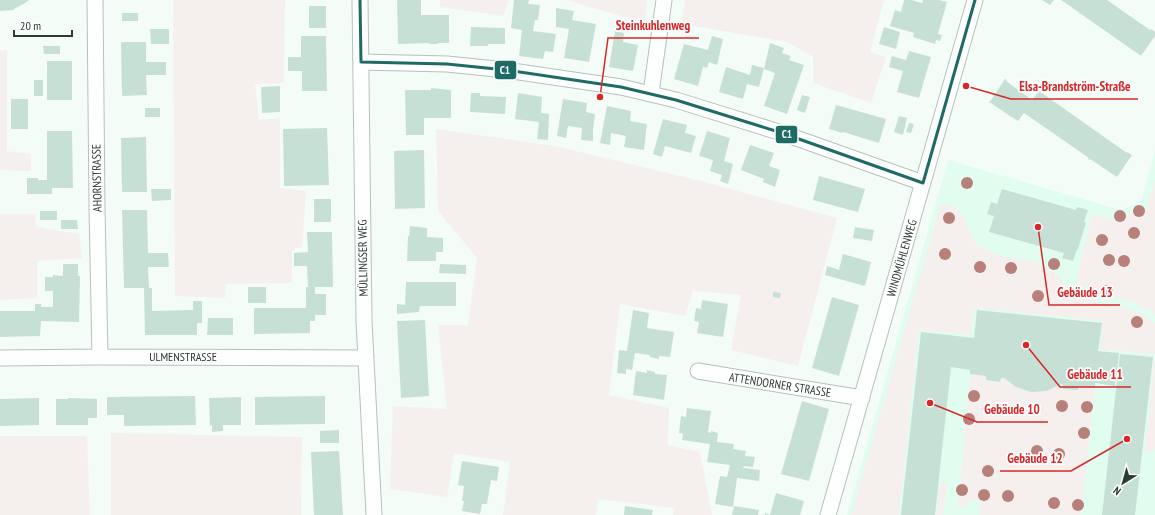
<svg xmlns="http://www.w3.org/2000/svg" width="1155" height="515" font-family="'PT Sans Narrow',sans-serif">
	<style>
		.built { fill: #e0fdf0 }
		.green { fill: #f5f0ee }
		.building { fill: #c7e0d6 }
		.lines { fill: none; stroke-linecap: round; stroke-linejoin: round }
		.street-casing { stroke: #b6c0bc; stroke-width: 17 }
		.street { stroke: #fdfffe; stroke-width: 15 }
		.bus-1-casing { stroke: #fff; stroke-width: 6 }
		.bus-1 { stroke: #1e6a64; stroke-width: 3 }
		.tree { fill: #b78078 }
		.labels { text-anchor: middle; stroke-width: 3.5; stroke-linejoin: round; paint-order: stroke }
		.street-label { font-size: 12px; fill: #2d3b35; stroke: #fff }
		.leader { fill: none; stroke: #d62828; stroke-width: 1.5 }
		.callout-dot { fill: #d62828; stroke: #fff; stroke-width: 1.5 }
		.callout-label { font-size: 13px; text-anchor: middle; font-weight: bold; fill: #d62828; stroke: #fff; stroke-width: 3.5; stroke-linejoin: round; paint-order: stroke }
		.line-badge { stroke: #fff; stroke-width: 1.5 }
		.badge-label { font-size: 11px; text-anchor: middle; font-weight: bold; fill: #fff }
	</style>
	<rect width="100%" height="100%" fill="#f4fcf8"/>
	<path class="built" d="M1155 151V515H847L948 160 1121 210 1141 201Z"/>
	<path class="green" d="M173 0H285L284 83 255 84 259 120 280 118V188L306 191 302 247 292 250V283L226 284 225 298 175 296Z
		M440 0H509L503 16 440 7Z
		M566 0H647L645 23Z
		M685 0H884L870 52 886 57 871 103 813 83V57L788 42 681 24Z
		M0 50H7V151L31 154V171L0 170Z
		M436 129 555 146 701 181 837 218 798 366 731 350 741 295 693 291 685 316 620 304 609 395 669 408 668 445 700 452 712 515H673L674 508 598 499 596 515H503L510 462 454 453 447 497 390 489 393 406 447 409 438 325H468L477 258 438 211Z
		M1155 180V314L1131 301 1102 295 1076 282 1092 214 1115 220 1147 208Z
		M941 203C944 204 950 204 953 206 965 213 971 233 976 245L1001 256 1036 262 1056 273 1064 283 1084 297 1105 305 1118 306 1143 314 1155 323V449L1153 452 1145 453 1155 354 1100 349 1103 321 974 308 971 335 919 330 899 515H851Z
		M0 214H35L36 227 79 234 82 258 37 261V298L0 300Z
		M970 374 986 376V381L1000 382 1001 378H1004L1016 387 1031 392 1047 391 1061 384 1063 385V389L1077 390 1078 386 1095 388 1081 515H980L979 499 971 500 964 507 958 508Z
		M111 433 302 437 301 515H111Z
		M0 436H87L90 515H0Z
		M940 482 947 483 943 515H936Z"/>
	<path class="building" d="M0 0H29L25 3 14 9V10L0 11Z
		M397 0H421V15H449V43H438V44H429V43L398 44Z
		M514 0H529L528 4 540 5 538 20H535L533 31 556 34 553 52 545 51 543 59 519 56 522 30 511 28Z
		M904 0H911L922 3 923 0H939L947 2 938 34 942 35 940 41 936 40 935 44 913 37 914 33 890 26 895 10 901 12Z
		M1042 0H1054L1050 5Z
		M1061 0H1107L1150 30 1151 29 1155 32V36L1141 56 1081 14H1079L1080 13 1074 9H1073V8Z
		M309 6H326V28H309Z
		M556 8 574 11 572 20 596 24 589 62 564 58 569 29 556 27Z
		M122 13H138V21H122Z
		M471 27 505 28V44H488V46H470Z
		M884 27 900 32 896 49 879 44Z
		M150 29H169V44H151Z
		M615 31 624 33 623 42 638 45 633 71 609 67Z
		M301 36H326L327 91H302V71H288V57H301Z
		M712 36 723 39 717 65 709 62 707 68 703 67 698 86 674 79 684 44 708 50Z
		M121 42H146V62H166V75H146L147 95 122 96Z
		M770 43 784 48 782 53 791 56 789 60 804 65 787 114 764 106 775 73 764 69Z
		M43 46H60V54H44Z
		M909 51 931 57 919 98 897 92 903 71 889 67 892 56 906 60Z
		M47 61H72V100H47Z
		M752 65 764 68 759 87 747 84 743 99 719 92 726 67 750 75Z
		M1005 79 1007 80 1006 81 1032 100 1039 91 1127 153V152L1132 155 1117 177 1090 159 1089 160 1088 159 1089 158 1024 113 1018 121 1012 117H1010V116L991 103H989Z
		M34 80H43V96H34Z
		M280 86V112L262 113 261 87Z
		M431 88 451 90V118H424V135H406L405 90H431Z
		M471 93H480V96L506 97 505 114 470 112Z
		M518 93 542 97 541 113 549 114 548 140 537 139 539 122 515 119Z
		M802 95 810 97 805 113 797 110Z
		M11 99H28V129H11Z
		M563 99 587 103 586 112 595 114 593 130V141L581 140 582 128 568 126 566 138 557 136Z
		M836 105 886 119 879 143 843 132 842 133 829 129Z
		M607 106 631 111 630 121 647 124 644 150 624 147 626 136 611 133 610 145 600 143Z
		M145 108H160V117H145Z
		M899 116 907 118 903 135 894 132Z
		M663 119 687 125 685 133 696 136 691 153 665 146 662 157 653 154Z
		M909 123 914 124 911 133 906 132Z
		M327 128 329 185 284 186 283 129Z
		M47 131H72L73 188H52V194H27V178H38V180H47Z
		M707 131 730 138 724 161 733 164 728 184 720 181 722 175 710 171 713 160 699 156Z
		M146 137 147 192H122L121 138Z
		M750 145 774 153 769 166 780 170 775 187 763 182 764 179 741 170Z
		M424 150 425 208 395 209 394 151Z
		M819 176 865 189 858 212 813 200Z
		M151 189H171V200L152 201Z
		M1002 189 1076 210 1077 207 1088 210 1084 222 1086 223 1078 249H1077L1073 261 1062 258 1064 253 989 232 994 216 987 214 989 209 991 202 997 204Z
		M314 199H331V222H314Z
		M122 210H147L148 253H168L169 267H148L149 288H152V311L193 310V301H202V323H197V335H145L144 288H124Z
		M40 211H57V220H40Z
		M61 220H77L78 229H61Z
		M410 226 427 228V237L443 238V252H436V261H407L408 236H409Z
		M855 227 874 230 872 241 853 238Z
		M307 232H332L333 287H315V294H326V315H315V321H310V333L254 334V308H306V287H308L307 266H294V253L308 252Z
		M843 254 871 262 865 286 825 275 827 266 839 270Z
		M63 264H78V276H80L79 322 41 321 40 336 0 337V311H35V304H41V307H53V291H45V277H53V275L63 276Z
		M440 264 466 265V274L439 273Z
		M406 282H456V306H420L419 312 397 314V304L405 305Z
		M248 287H266V303H248Z
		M773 292 781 293 780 298 773 297Z
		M832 297 859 305 839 376 812 368Z
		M702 300 728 304 723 337 697 333 699 322 694 321 696 308 701 309Z
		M633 310 649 313 647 328 674 332 670 357 659 356V359L650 357V355L635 353 632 370 626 369V374L617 373 619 350 627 351Z
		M977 310 1102 323 1098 351 1119 353 1115 386 1095 383V388L1078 386V390L1063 389V385L1061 384 1047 391 1031 392 1016 387 1004 378H1001L1000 382 986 380V376L970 374V370L951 367 935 515H901L921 332 974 338Z
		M208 318H233V335H207Z
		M425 320 429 396 401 398 397 321Z
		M1120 354 1153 357 1135 515H1102Z
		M647 370 655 372V374L667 375 664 400 633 395 636 371 647 373Z
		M195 396 196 425 124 426V415H107V397Z
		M325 396V424L255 425V397Z
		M241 397V425H223V431L212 432V425L210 426 209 398Z
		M39 398V425L0 426V399Z
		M68 398 97 399V418H88V425H56V399H68Z
		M802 401 829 409 809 481 781 474Z
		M687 408 711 411 708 432 711 433V431L718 433 717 442 734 444 733 449 746 451 745 456 755 457 753 467 744 466 743 468 760 470 759 481 737 478 733 507 715 504 720 476 727 477 730 465 707 462 710 444 682 440 683 434 679 433 681 416 686 417Z
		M339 430V443H320V431Z
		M339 451 343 515H314L311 452Z
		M462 461 499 467 497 481 491 480 487 504H482L480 514 462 511 464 501H462L464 486 458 485Z
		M776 493 804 501 800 515H765V513L770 515Z
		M625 506 653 510 652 515H624Z
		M734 506 759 510 758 515H732Z"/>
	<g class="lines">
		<defs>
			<path id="street" d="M95 0 97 207 100 357
				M360 0 364 321 374 515
				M361 62 447 64 506 70 621 87 676 100 782 133 923 183
				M651 93 664 0
				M0 358 100 357 366 358
				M698 371 862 398
				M828 515 975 0"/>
		</defs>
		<use href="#street" class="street-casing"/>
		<use href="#street" class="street"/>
		<defs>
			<path id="bus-1" d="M360 0 361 62
				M361 62 447 64 506 70 621 87 676 100 782 133 923 183
				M923 183 975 0"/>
		</defs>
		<use href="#bus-1" class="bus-1-casing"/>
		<use href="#bus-1" class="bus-1"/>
	</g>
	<g class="tree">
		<circle cx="967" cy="183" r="6"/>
		<circle cx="1139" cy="211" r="6"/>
		<circle cx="1120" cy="216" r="6"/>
		<circle cx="949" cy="218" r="6"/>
		<circle cx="1134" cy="233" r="6"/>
		<circle cx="1102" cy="240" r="6"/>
		<circle cx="945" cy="254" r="6"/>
		<circle cx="1109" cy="260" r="6"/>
		<circle cx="1124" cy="261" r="6"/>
		<circle cx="1054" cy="264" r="6"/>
		<circle cx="980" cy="267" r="6"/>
		<circle cx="1011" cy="268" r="6"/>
		<circle cx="1107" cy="291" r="6"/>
		<circle cx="1038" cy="296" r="6"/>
		<circle cx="1137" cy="322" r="6"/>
		<circle cx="974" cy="396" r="6"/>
		<circle cx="1062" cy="406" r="6"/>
		<circle cx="1087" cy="407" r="6"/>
		<circle cx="969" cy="419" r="6"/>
		<circle cx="1084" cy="433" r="6"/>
		<circle cx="1037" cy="451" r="6"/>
		<circle cx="1059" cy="454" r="6"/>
		<circle cx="988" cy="471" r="6"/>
		<circle cx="962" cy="490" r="6"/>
		<circle cx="984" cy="495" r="6"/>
		<circle cx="1008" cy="496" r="6"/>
		<circle cx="1054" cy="503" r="6"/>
		<circle cx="1078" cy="505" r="6"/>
	</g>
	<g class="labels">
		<g class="street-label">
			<text transform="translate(97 178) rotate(-91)" y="4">AHORNSTRASSE</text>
			<text transform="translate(363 258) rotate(-91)" y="4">MÜLLINGSER WEG</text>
			<text transform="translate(902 258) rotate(-74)" y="4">WINDMÜHLENWEG</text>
			<text x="183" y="361">ULMENSTRASSE</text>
			<text transform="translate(780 385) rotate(9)" y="4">ATTENDORNER STRASSE</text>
		</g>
	</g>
	<path class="leader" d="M600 97L608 38H699M966 86L1011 99H1138M1038 227L1049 305H1120M1026 345L1060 387H1131M930 403L977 422H1048M1127 439L1071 471H1000"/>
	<g class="callout-dot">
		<circle cx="600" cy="97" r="4"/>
		<circle cx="966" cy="86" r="4"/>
		<circle cx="1038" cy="227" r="4"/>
		<circle cx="1026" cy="345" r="4"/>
		<circle cx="930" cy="403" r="4"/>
		<circle cx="1127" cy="439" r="4"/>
	</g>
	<g class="callout-label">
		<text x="653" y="30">Steinkuhlenweg</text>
		<text x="1075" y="91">Elsa-Brandström-Straße</text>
		<text x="1085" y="297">Gebäude 13</text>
		<text x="1095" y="379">Gebäude 11</text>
		<text x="1012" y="414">Gebäude 10</text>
		<text x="1035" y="463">Gebäude 12</text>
	</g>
	<g class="line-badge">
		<rect x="494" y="60" width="23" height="20" rx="4" fill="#1e6a64"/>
		<rect x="775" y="125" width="23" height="19" rx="4" fill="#1e6a64"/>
	</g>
	<g class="badge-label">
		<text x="505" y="74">C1</text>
		<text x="787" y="138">C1</text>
	</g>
	<g transform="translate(1123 483) rotate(217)" stroke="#ffffff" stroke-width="3" paint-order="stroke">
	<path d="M0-3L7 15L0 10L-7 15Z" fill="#2d3b35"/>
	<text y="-6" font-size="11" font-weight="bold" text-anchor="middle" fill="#2d3b35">N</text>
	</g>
	<path d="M14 30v6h58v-6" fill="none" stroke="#2d3b35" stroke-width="2"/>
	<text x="20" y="30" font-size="12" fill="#2d3b35" stroke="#ffffff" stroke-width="3" paint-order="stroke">20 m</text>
</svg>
